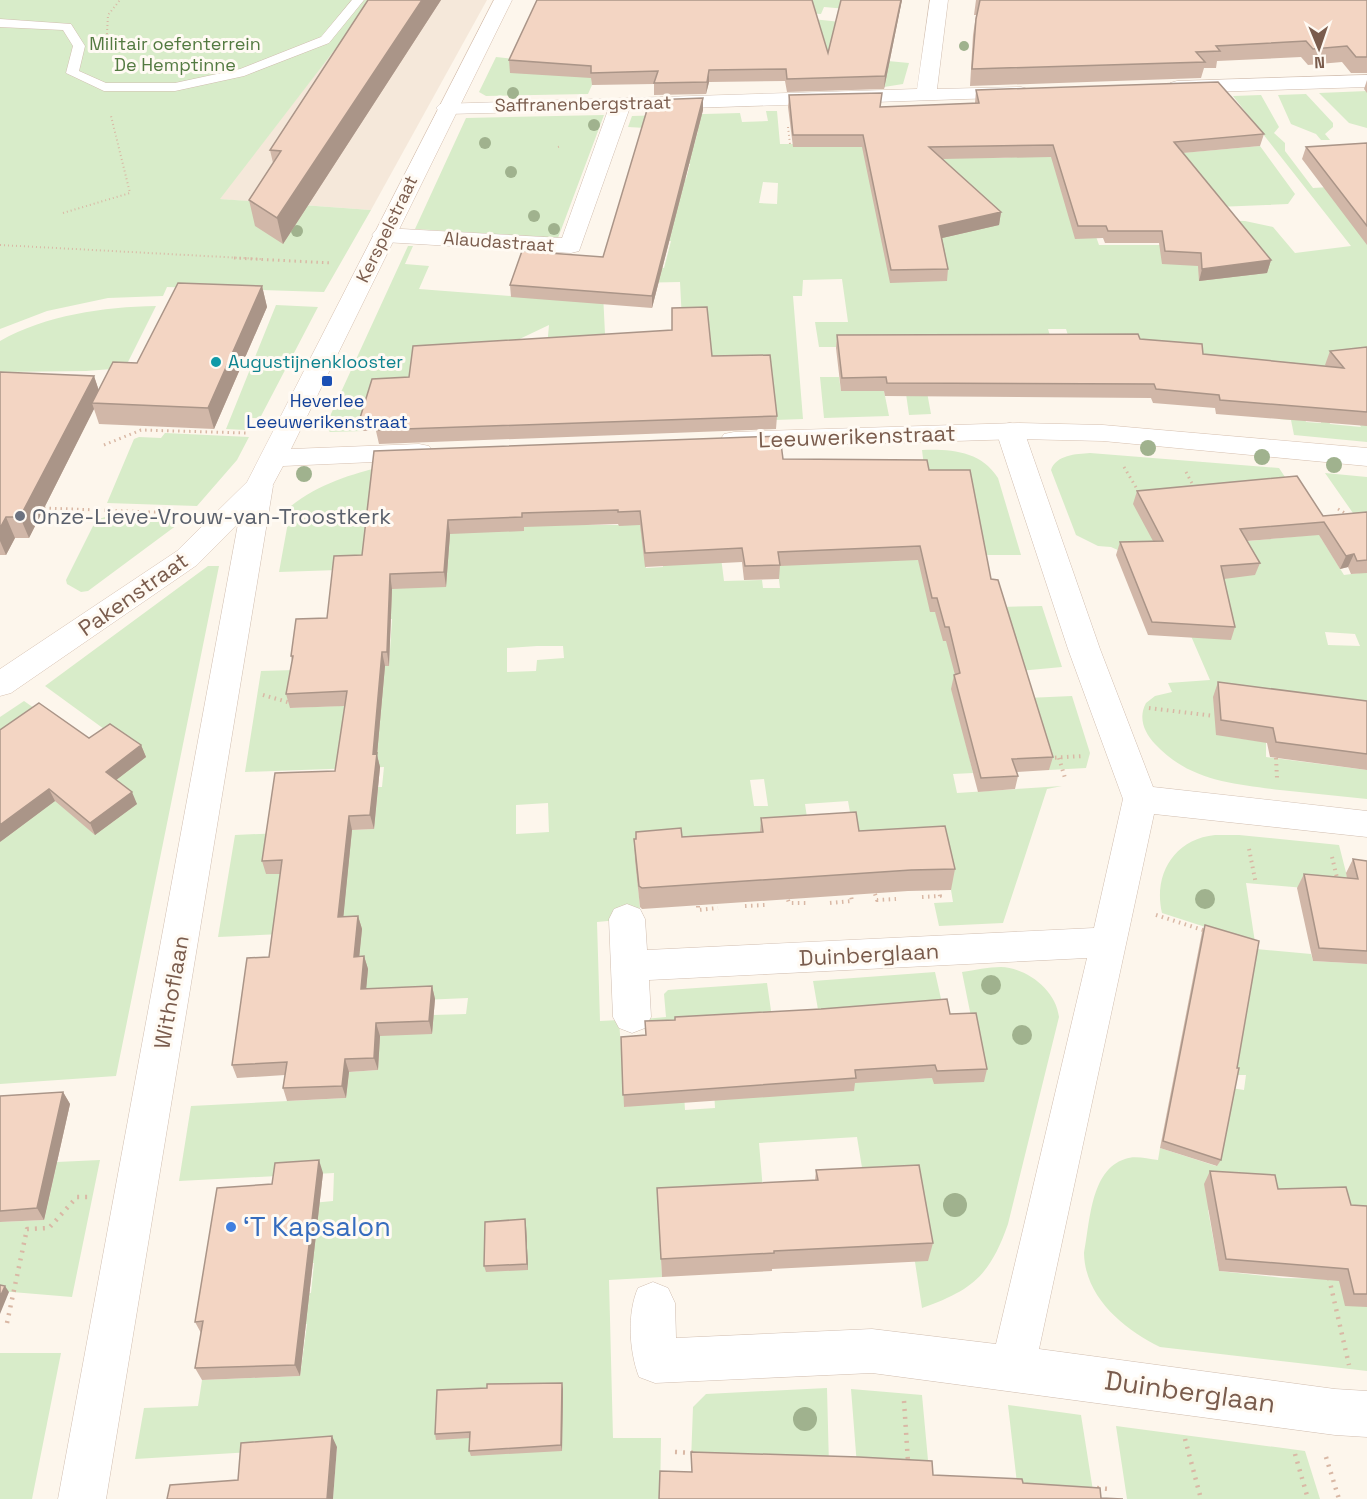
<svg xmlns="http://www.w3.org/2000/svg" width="1367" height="1499" font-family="'Space Grotesk',sans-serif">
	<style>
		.residential { fill: #f5e8da }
		.green { fill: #d8ecc9; fill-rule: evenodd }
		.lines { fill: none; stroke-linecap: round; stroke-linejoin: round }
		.lane-casing { stroke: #d1beb0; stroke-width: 1 }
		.street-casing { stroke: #d1beb0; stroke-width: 1 }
		.secondary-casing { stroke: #d6c0b0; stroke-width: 1 }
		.path-far3 { stroke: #d9b8a5; stroke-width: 2; stroke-dasharray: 1 3; stroke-linecap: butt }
		.path-far2 { stroke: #d9b8a5; stroke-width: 3; stroke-dasharray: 1.5 4; stroke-linecap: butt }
		.path-far1 { stroke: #d9b8a5; stroke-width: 4; stroke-dasharray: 1.5 4.5; stroke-linecap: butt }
		.path { stroke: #d9b8a5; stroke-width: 4.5; stroke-dasharray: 2 6; stroke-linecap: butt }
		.lane { fill: #fff; fill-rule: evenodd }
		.street { fill: #fff; fill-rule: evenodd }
		.secondary { fill: #fff; fill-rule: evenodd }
		.tree { fill: #a0b28e }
		.wall { fill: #d1b7a8 }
		.shaded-wall { fill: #aa9588 }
		.building { fill: #f3d5c3; stroke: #aa9588; stroke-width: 1.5 }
		.culture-dot { fill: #0f9aa8; stroke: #fffaf3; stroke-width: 2 }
		.transit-dot { fill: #1a4fb4; stroke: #fffaf3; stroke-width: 2 }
		.worship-dot { fill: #6b7280; stroke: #fffaf3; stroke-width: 2 }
		.shop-dot { fill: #3f7fe0; stroke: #fffaf3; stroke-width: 2 }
		.labels { text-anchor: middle; stroke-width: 6; stroke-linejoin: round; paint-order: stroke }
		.far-park-label { font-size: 18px; fill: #537a41; stroke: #fffaf3 }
		.far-street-label { font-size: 18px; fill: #7a5c4d; stroke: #fffaf3 }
		.far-culture-label { font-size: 18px; fill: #0d838f; stroke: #fffaf3; text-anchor: start }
		.far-transit-label { font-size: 18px; fill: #164399; stroke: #fffaf3 }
		.street-label { font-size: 22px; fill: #7a5c4d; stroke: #fffaf3 }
		.worship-label { font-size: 22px; fill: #5b616d; stroke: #fffaf3; text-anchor: start }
		.near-shop-label { font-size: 27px; fill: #366cbe; stroke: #fffaf3; text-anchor: start }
		.near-street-label { font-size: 27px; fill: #7a5c4d; stroke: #fffaf3 }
	</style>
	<rect width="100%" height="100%" fill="#fdf6ec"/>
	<path class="residential" d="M373 0H487L371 210 219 199Z"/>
	<path class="green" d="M0 0H373L220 199 371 210 324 292 167 287 163 296 108 298 47 311 0 329Z
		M590 0H849L847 9 824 7 821 14 804 13 803 18 850 23 842 51 791 70 591 73 592 85 588 94 486 96 479 92 496 57 516 59Z
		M888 61 909 63 903 84 884 87Z
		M1367 91V128L1349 123 1319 93Z
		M1306 94 1333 123V127L1325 134 1330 140H1321L1316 134 1291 124 1278 95Z
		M1261 95 1279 127 1274 133 1285 143V151L1313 188 1363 185 1367 190V442L1294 435 1291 420 1278 419 1270 379 1072 348 1066 329H1048L1054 349 920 354 931 414 909 415 901 358 836 347H819L815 322H848L842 279 803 280 802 296H793L803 419 775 420 712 374 682 321 680 282 631 283 636 267 664 268 671 241 661 240 666 178 686 179 690 164 683 163 688 145H694L698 131 628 127 632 116 740 113 742 122 768 121 766 111H777L780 144H812L830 136 990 158H1005L1096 144 1087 211 1099 245H1183L1179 219 1245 221 1273 227 1295 253 1351 246 1233 96ZM763 182 778 183 777 204 759 203ZM1303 414 1354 415 1361 427 1330 424 1329 420H1321V423L1306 422Z
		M604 115 558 238 415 229 466 118Z
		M1260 146 1295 194 1288 204 1217 207 1136 157Z
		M408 246H413L405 264 429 266 419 289 511 296 513 292 603 293 605 334 657 332 547 347 549 325 410 391 374 392 363 431 330 432 325 427Z
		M276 305 318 307 260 418H250L245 430 226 429Z
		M156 306 125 368 86 371 0 372V341C46 315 103 307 156 306Z
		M820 377H839L841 391H884L889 416 824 418Z
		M165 433 249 437 237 460 197 506 107 503 134 439 139 437 161 438Z
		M922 450C951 449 981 451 998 478L1021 555H938L930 612H935L958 641 965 740 973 773 953 774 957 793 1062 786 1047 789 1003 923 939 926 934 903 953 902 951 890 857 852 848 801 805 804 812 851 636 860 640 909 618 911V920L597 922 600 1021 619 1020 625 1107 684 1094 685 1110 715 1108 714 1089 932 1078 984 1081 962 972C975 970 988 967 1001 967 1027 968 1056 990 1059 1017L1008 1224C990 1275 973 1290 922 1308L915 1262 865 1186 857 1137 759 1143 764 1202 658 1207 662 1277 609 1280 613 1438H661L660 1499H333L337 1447 135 1459 144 1408 198 1406 202 1380 300 1376 307 1324 302 1325 304 1294 311 1293 314 1263H305L312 1203 333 1201 334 1173 179 1181 191 1106 346 1098 349 1072 378 1070 379 1050H353L367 969 350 971 303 933 218 937 235 835 374 829 378 787H382L384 767 245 772 261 671 295 670 291 708 363 705 385 666H389L392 619 371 620 338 570 279 572 291 506C319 484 351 474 385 466L523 531 524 505 584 525H641L646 568 663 567 661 544 719 542 724 581 762 580 763 588H780L776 556 925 474ZM537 646H563L564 658 537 660 536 671 507 672V648ZM764 779 768 806H754L750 780ZM548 803 549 832 516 834V805ZM468 998 466 1014 433 1015 432 1034 400 1001Z
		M1090 453 1279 468 1293 489 1157 550 1120 551 1111 547 1098 546 1076 535 1051 470C1056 455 1076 454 1090 453Z
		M1325 473 1367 477V525L1362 526Z
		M105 517 175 520 177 525 88 591 81 592 67 584 66 580 96 520Z
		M1321 534V538L1344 575 1367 572V717L1237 738 1266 742V757L1367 770V799C1338 796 1309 793 1280 790 1234 784 1189 781 1155 744 1144 732 1138 718 1146 703L1155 696 1172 692 1168 683 1210 680 1159 562 1198 546ZM1325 632 1355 634 1360 646 1328 645Z
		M208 566H219L116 1076 0 1084V842L115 737 45 686Z
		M1042 606 1062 667 1019 671 1000 607Z
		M1072 696 1090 753 1086 768 1049 770 1027 698Z
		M24 701 44 715 0 747V717Z
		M1215 835H1239L1339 845 1351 892 1246 883 1256 949 1311 954 1313 961 1367 964V1219L1208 1210 1219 1271 1283 1278 1338 1279 1367 1307V1371L1160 1347C1124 1329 1085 1298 1084 1253 1090 1224 1090 1170 1125 1159 1135 1155 1147 1159 1158 1160L1160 1148 1216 1166 1231 1088 1244 1090 1246 1075H1231L1224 933 1162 913C1153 875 1174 839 1215 835Z
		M935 972 944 1012 820 1021 813 981Z
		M767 983 773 1024 646 1034 644 1019 666 1017 664 994 668 990Z
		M100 1160 72 1297 0 1291V1222L44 1220 57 1162Z
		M0 1353H61L32 1499H0Z
		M827 1388 829 1466 691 1461 693 1407 706 1394Z
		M851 1389 922 1395 929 1471 857 1466Z
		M1008 1405 1081 1415 1094 1497 1018 1492Z
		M1116 1426 1305 1451 1320 1499H1127Z"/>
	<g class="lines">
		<defs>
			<path id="lane" d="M352 0H364L329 43 244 76 175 91H104L66 73 73 46 63 30 0 27V19L71 24 85 46 79 71 106 83H175L240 69 321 37Z"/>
			<path id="street" d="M930 0H948L937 89 1021 87 1028 89 1031 93 1028 97 629 110 579 251 571 253 384 242 376 240 372 235 376 230 384 228 562 238 608 110 447 114 440 112 436 108 440 104 917 89Z
				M1367 75V87L1177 93 1170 91 1167 87 1170 83 1177 81Z
				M1010 423 1020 425 1024 431 1100 649 1153 787 1367 811V837L1154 814 1039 1349 1335 1389 1367 1391V1437L1335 1435 872 1373 655 1383 639 1377C629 1351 627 1313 638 1288L653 1282 668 1288 675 1303 676 1338 872 1329 996 1344 1087 958 649 980 651 1017 645 1028 632 1033 619 1028 613 1017 609 919 614 909 627 904 640 909 645 919 647 950 1094 928 1123 799 1068 649 996 431 1000 425Z
				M259 477 269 480 273 486 106 1499H58L245 486 249 480Z"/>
			<path id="secondary" d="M494 0H512L291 449 419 444 429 446 433 452 429 458 419 460 283 466 269 492 197 565 11 693 0 696V669L177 551 247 482Z
				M1019 423 1103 425 1367 448V466L1103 441 1019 439 734 448 724 446 720 440 724 434 734 432Z"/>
		</defs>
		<use href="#lane" class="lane-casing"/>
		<use href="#street" class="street-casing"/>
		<use href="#secondary" class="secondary-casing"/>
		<path class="path-far3" d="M107 34 108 15 120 0
			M788 127 790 144
			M558 147 561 146
			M63 213 130 193 111 116
			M0 245 261 259"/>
		<path class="path-far2" d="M234 258 332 263
			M104 445 141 430 246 433
			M1124 467 1140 494
			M1186 472 1195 489
			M44 508 180 513
			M1338 509 1350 516"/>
		<path class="path-far1" d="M263 695 291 703
			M1149 708 1214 716
			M1049 758 1083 756
			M1059 758 1065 778
			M1276 758 1277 778
			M1249 849 1256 884
			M1332 857 1338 882
			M875 894 877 900 896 899
			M922 897 940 896 939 890
			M788 900 789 903H806
			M830 903 852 901 851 896
			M698 906V910L718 908
			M745 906 765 905V901
			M1156 915 1206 931"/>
		<path class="path" d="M1329 1278 1349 1365
			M7 1323 27 1229 49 1228 77 1197H88
			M904 1401 908 1462
			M1185 1439 1201 1499
			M675 1452 696 1453
			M1295 1454 1308 1499
			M1326 1457 1339 1499
			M1097 1488 1109 1489"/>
		<use href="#lane" class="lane"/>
		<use href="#street" class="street"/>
		<use href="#secondary" class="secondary"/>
	</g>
	<g class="tree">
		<circle cx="964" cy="46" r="5"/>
		<circle cx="513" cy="93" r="6"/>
		<circle cx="594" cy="125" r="6"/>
		<circle cx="485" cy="143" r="6"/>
		<circle cx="511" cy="172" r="6"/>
		<circle cx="534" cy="216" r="6"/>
		<circle cx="554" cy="229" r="6"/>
		<circle cx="297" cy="231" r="6"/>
		<circle cx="1148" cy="448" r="8"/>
		<circle cx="1262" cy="457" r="8"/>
		<circle cx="1334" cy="465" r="8"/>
		<circle cx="304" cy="474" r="8"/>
		<circle cx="1205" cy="899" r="10"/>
		<circle cx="991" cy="985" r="10"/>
		<circle cx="1022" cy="1035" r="10"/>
		<circle cx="955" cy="1205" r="12"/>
		<circle cx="805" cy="1419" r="12"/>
	</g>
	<path class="wall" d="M368 0H441L283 244 255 226 249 200 273 163 270 150Z
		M902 0 884 89 787 92 785 81 709 82 706 94 654 95V84L592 85 591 78 510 73 509 60 828 53Z
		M976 0H1367V73H1351L1342 62 1308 65 1301 57 1217 61 1216 68H1204L1201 78 970 86 973 35 976 15H974Z
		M1367 80V93L1364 89Z
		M976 90 1264 134 1260 146 1183 153 1271 260 1267 273 1199 281 1198 266 1162 264 1159 243H1105L1103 238 1075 239 1051 157 942 159 1001 212 999 225 942 238 948 269 947 281 890 283 862 147H793L788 107 789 95 881 107 975 103Z
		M703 98V110L652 308 511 297 510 285 603 257Z
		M1367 143V245L1302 159 1306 147Z
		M262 286 267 307 214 429 99 424 94 409 29 538H15L6 555H0V372L94 376 99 391 137 363Z
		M837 335 1140 339 1203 354 1326 366 1325 365 1330 351 1367 347V426L1216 414 1215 408 1153 403 1151 398 885 396 884 391H841L836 348Z
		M712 356 777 416 776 429 379 444 376 431H363L360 418 409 377Z
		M374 451 783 459 929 470 991 579 1053 757 1049 770 1017 772 1018 776 1015 789 978 792 951 689 954 675H955L946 641H943L935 612H930L918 560 780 566 779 579 744 580 742 562 645 567 640 525 619 526 618 524 524 527V531L450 534 446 587 392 589 389 666H385L377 755 380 767 374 829 352 830 343 917 358 916 362 929 359 956H364L368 969 366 989 432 986 435 999 432 1034 380 1036 378 1070 349 1072 346 1098 287 1101 283 1088 285 1075 237 1078 232 1065 269 957 280 874H266L262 861 335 771 345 706 290 708 286 694 292 661 291 656 327 618 362 555Z
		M1137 491 1323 516 1367 512V573L1351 574 1348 567 1340 569 1319 535 1247 541 1260 563 1255 575 1224 579 1235 627 1231 640 1148 635 1116 555 1120 542 1153 541 1133 504Z
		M1218 682 1367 701V770L1270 757 1267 743 1216 735 1213 697Z
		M89 738 141 745 146 757 116 780 137 804 95 835 55 801 0 842Z
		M761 818 859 831 955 869 951 890 908 891 642 909 640 907 635 860 634 839 760 832Z
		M1353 859 1367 861V964L1313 961 1297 888 1304 874 1347 878 1346 873Z
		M1205 925 1221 1160 1217 1166 1160 1148 1202 932Z
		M821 1009 950 1014 987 1069 984 1082 934 1084 932 1078 855 1083 854 1091 624 1107 621 1037 646 1035 675 1020Z
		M63 1092 70 1104 44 1220 0 1222V1096Z
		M816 1170 933 1243 928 1261 772 1269V1271L662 1277 657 1188 815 1181Z
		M1210 1171 1278 1189 1351 1205 1367 1206V1307L1345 1306 1339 1281 1219 1271 1204 1184Z
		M323 1173 300 1376 202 1380 195 1368 201 1333 195 1322Z
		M526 1226 528 1270 486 1272 484 1266Z
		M563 1389 562 1451 471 1456 469 1451 470 1438 436 1440 435 1434Z"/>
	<path class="shaded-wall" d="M422 0H441L283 244 277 218Z
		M901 0H902L884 89 885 76Z
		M709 70V82L706 94 707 82Z
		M703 98V110L652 308V296Z
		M1001 212 999 225 938 239 939 226Z
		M1271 260 1267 273 1199 281 1202 269Z
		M262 286 267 307 214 429 208 408Z
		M94 376 101 397 92 403 94 409 29 538 20 517Z
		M6 517 15 538 6 555 0 541V528Z
		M448 520 450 534 446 587 444 572Z
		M1354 554 1348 567 1340 569 1346 556Z
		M390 574 392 589 389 666 387 652Z
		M382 652 385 666 377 755 380 767 374 829 370 815 373 754Z
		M141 745 146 757 111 784 106 772Z
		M49 789 55 801 0 842V825Z
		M132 792 137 804 95 835 90 823Z
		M349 816 352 830 342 931 338 917Z
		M358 916 362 929 358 970 354 957Z
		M364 956 368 969 365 1002 361 989Z
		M432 986 435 999 432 1034 429 1021Z
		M376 1023 380 1036 378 1070 374 1058Z
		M345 1059 349 1072 346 1098 342 1086Z
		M63 1092 70 1104 44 1220 37 1208Z
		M319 1160 323 1173 300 1376 295 1365Z
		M525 1219 526 1226 528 1270 527 1264Z
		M5 1286 9 1292 0 1314V1297Z
		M562 1383 563 1389 562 1451 561 1445Z
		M332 1436 337 1447 333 1499H327Z"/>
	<path class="building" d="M368 0H422L277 218 249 200 281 151 270 150Z
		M537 0H812L828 53 841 0H901L885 76 787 79 786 69 709 70 707 82 654 83 658 71 591 73V66L509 60Z
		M980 0H1367V57H1356L1347 46 1313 49 1306 41 1216 46 1220 51 1196 52 1205 62 972 69 976 19Z
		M1218 82 1264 134 1174 142 1271 260 1202 269 1201 253 1165 251 1162 231H1108L1106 226H1078L1053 145 929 147 1001 212 939 226 948 269 891 270 863 135H793L789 95 882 93 880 107 979 103 976 90Z
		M703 98 652 296 510 285 522 251 603 257 650 100Z
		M1367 143V226L1306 147Z
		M178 283 262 286 208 408 92 403 113 362 137 363Z
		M707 307 712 356 770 355 777 416 376 430 378 418H360L372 379 409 377 413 346 672 330V308Z
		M1138 334 1140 339 1202 344 1203 354 1344 368 1330 351 1367 347V412L1220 400 1219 395 1156 389 1154 384 887 383 886 377 842 378 837 335Z
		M0 372 94 376 20 517H6L0 528Z
		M780 436 783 459 927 460 929 470H970L991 579 998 580 1053 757 1012 759 1018 776 981 778 954 675 960 673 949 627H945L937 598H932L920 546 778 552 780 565 745 566 742 548 645 553 640 511 618 512V510L522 513V517L448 520 444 572 390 574 387 652H382L373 754 377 753 370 815 349 816 338 917 358 916 354 957 364 956 361 989 432 986 429 1021 376 1023 374 1058 345 1059 342 1086 283 1088 287 1062 232 1065 247 958 269 957 282 860 262 861 275 773 335 771 347 691 286 694 293 656H291L296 619 327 618 334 556 362 555 374 451Z
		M1297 476 1323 516 1367 512V560L1357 561 1354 554 1346 556 1324 522 1240 529 1260 563 1221 566 1235 627 1152 622 1120 542 1163 541 1137 491Z
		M1218 682 1367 701V754L1276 742 1273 728 1221 720Z
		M39 703 89 738 110 724 141 745 106 772 132 792 90 823 49 789 0 825V730Z
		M856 812 859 831 945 826 955 869 911 870 642 888 639 886 634 839H636V832L681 828 682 837 763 832 761 818Z
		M1353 859 1367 861V951L1319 948 1304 874 1358 879Z
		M1205 925 1259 941 1237 1068H1239L1221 1160 1163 1141Z
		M947 999 950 1014 976 1013 987 1069 937 1071 935 1065 855 1070 856 1078 623 1095 621 1037 646 1035 645 1021 675 1020V1017L821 1009Z
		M63 1092 37 1208 0 1211V1096Z
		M319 1160 295 1365 195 1368 203 1321 195 1322 217 1188 272 1184 275 1163Z
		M919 1165 933 1243 774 1251V1253L661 1259 657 1188 818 1180 816 1170Z
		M1210 1171 1275 1175 1278 1189 1346 1187 1351 1205 1367 1206V1294H1354L1348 1269 1226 1259Z
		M525 1219 527 1264 484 1266 485 1222Z
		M0 1285 5 1286 0 1297Z
		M562 1383 561 1445 469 1451 470 1432 435 1434 437 1390 487 1388V1384Z
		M332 1436 327 1499H167L170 1485 238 1480 241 1443Z
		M691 1452 859 1457 932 1461 933 1475 1022 1479 1023 1483 1100 1488 1101 1498 1123 1499H659L660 1471 692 1472Z"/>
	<circle class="culture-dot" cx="216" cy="362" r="6"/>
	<rect class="transit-dot" x="321" y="375" width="12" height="12" rx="3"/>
	<circle class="worship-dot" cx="20" cy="516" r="6"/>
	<circle class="shop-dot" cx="231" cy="1227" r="6"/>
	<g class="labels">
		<g class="far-park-label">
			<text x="175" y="50">Militair oefenterrein<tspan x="175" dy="21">De Hemptinne</tspan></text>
		</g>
		<g class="far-street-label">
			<text transform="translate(583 104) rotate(-1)" y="6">Saffranenbergstraat</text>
			<text transform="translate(387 229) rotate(-64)" y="6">Kerspelstraat</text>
			<text transform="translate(499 242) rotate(4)" y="6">Alaudastraat</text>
		</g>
		<g class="far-culture-label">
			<text x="228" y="368">Augustijnenklooster</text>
		</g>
		<g class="far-transit-label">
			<text x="327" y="407">Heverlee<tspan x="327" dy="21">Leeuwerikenstraat</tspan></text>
		</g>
		<g class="street-label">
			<text transform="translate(857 436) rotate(-2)" y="8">Leeuwerikenstraat</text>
			<text transform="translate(133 594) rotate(-35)" y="8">Pakenstraat</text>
			<text transform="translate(869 954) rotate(-3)" y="8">Duinberglaan</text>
			<text transform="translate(171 992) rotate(-80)" y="8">Withoflaan</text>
		</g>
		<g class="worship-label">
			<text x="32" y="524">Onze-Lieve-Vrouw-van-Troostkerk</text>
		</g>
		<g class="near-shop-label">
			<text x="243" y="1236">‘T Kapsalon</text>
		</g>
		<g class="near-street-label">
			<text transform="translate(1190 1392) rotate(8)" y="9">Duinberglaan</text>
		</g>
	</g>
	<g transform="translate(1319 48) rotate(178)" stroke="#fffaf3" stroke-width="4.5" paint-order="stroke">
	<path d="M0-4.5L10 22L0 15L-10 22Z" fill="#7a5c4d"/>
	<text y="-9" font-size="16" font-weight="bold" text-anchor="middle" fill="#7a5c4d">N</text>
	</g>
</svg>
